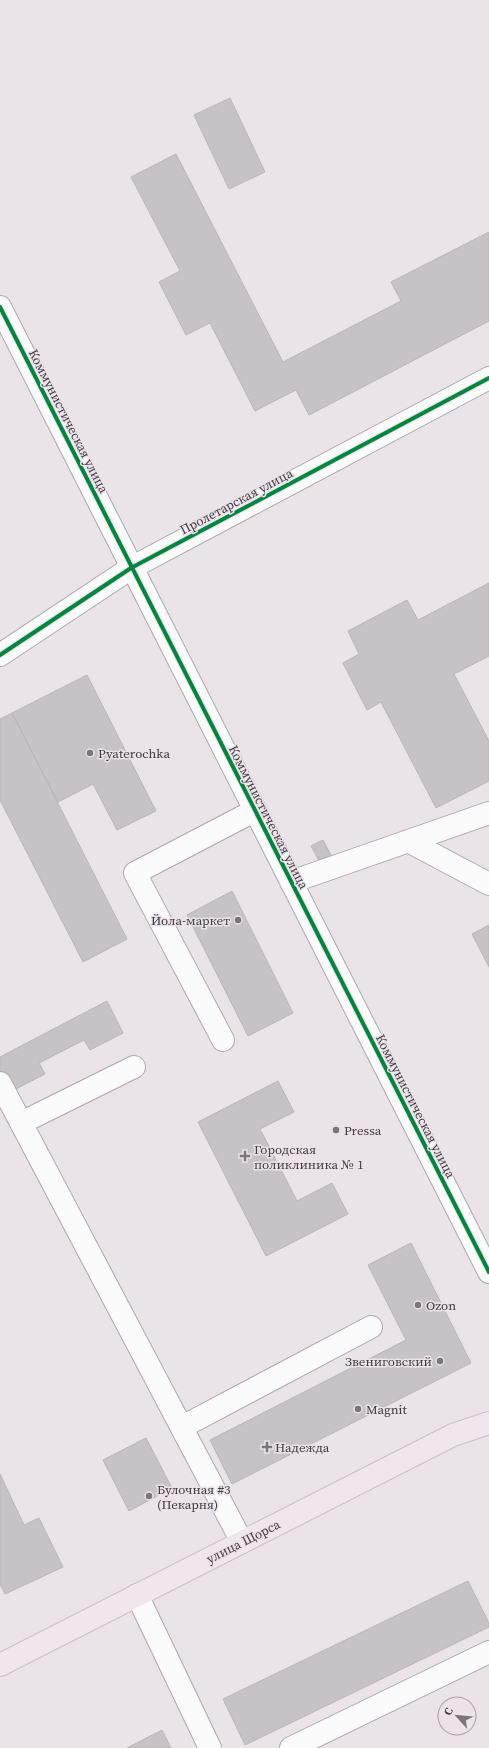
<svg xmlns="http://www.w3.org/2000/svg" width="489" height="1748" font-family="'Source Serif 4',serif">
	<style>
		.building { fill: #c6c2c6; stroke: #b9b5b8 }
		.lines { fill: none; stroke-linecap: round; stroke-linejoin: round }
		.minor-casing { stroke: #aba8ab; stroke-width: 24 }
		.major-casing { stroke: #c6c3c5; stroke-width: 24 }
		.minor { stroke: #fcfbfc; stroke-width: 22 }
		.major { stroke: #efe7ed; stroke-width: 22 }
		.cycleway-casing { stroke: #ece2ea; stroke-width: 6 }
		.cycleway { stroke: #00873e; stroke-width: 4 }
		.poi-dot { fill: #7b767a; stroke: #ece2ea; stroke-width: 1.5 }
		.labels { text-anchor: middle; stroke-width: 3; stroke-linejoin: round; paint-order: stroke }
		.street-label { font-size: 13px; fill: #3f3b3e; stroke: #ece2ea }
		.poi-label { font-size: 13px; fill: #3f3b3e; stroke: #ece2ea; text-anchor: start }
	</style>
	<rect width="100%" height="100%" fill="#eae4e9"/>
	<path class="building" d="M230 98 265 172 229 189 194 115Z
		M176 154 283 362 401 301 391 282 489 232V321L309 415 296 390 255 411 210 323 186 335 159 282 180 271 131 177Z
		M489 583V656L454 674 489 741V781L436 808 381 702 367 710 343 663 359 654 348 631 407 600 418 620Z
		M87 675 156 811 117 830 93 784 58 802 12 713Z
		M12 713 127 939 83 962 0 800V719Z
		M323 840 331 855 319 861 311 846Z
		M232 891 293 1013 248 1036 187 915Z
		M489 925V967L472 934Z
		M107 1001 123 1033 90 1050 84 1040 39 1063 45 1074 8 1093 0 1078V1057Z
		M278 1081 294 1112 260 1129 297 1201 332 1183 348 1214 266 1256 198 1122Z
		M411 1243 471 1363 232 1484 210 1440 406 1340 368 1265Z
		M146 1438 172 1488 129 1511 103 1460Z
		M0 1474 24 1525 39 1518 63 1567 5 1594 0 1584Z
		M468 1581 489 1623V1627L245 1745 223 1699Z
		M162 1730 171 1748H127Z"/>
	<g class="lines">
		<defs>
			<path id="minor" d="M0 307 489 1272
				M0 655 131 568 489 378
				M408 841 489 884
				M291 882 489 813
				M223 1040 135 873 254 811
				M0 1083 242 1542
				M21 1123 134 1067
				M182 1427 371 1327
				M137 1595 210 1748
				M291 1748 489 1652"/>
			<path id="major" d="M0 1665 453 1435 489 1423"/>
		</defs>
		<use href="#minor" class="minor-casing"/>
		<use href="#major" class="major-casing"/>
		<use href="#minor" class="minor"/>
		<use href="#major" class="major"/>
		<defs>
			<path id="cycleway" d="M0 307 489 1272
				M0 655 131 568 489 378"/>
		</defs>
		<use href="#cycleway" class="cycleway-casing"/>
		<use href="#cycleway" class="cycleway"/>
	</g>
	<g class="poi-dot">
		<circle cx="90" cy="753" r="4"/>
		<circle cx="238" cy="920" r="4"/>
		<circle cx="336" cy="1130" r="4"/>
		<path d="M243 1150h4v4h4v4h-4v4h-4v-4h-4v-4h4z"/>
		<circle cx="418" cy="1305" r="4"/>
		<circle cx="440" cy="1361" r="4"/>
		<circle cx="358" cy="1409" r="4"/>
		<path d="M265 1441h4v4h4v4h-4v4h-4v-4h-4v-4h4z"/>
		<circle cx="149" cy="1496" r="4"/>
	</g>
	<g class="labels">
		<g class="street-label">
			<text transform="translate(69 421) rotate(63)" y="5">Коммунистическая улица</text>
			<text transform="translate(236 501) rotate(-28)" y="5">Пролетарская улица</text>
			<text transform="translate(269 817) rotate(63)" y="5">Коммунистическая улица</text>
			<text transform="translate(416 1106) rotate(63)" y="5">Коммунистическая улица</text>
			<text transform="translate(243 1541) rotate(-27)" y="5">улица Щорса</text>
		</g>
		<g class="poi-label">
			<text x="98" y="758">Pyaterochka</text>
			<text x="230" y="925" text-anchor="end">Йола-маркет</text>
			<text x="344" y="1135">Pressa</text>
			<text x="254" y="1154">Городская<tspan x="254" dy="15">поликлиника № 1</tspan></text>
			<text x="426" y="1310">Ozon</text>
			<text x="432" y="1366" text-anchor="end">Звениговский</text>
			<text x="366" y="1414">Magnit</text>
			<text x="275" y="1452">Надежда</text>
			<text x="157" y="1494">Булочная #3<tspan x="157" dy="15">(Пекарня)</tspan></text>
		</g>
	</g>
	<g transform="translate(457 1716) rotate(297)"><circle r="19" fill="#ece2ea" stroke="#a79fa5"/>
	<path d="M0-3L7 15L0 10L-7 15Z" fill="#7b767a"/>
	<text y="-6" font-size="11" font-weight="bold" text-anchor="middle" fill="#3f3b3e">С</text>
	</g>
</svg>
